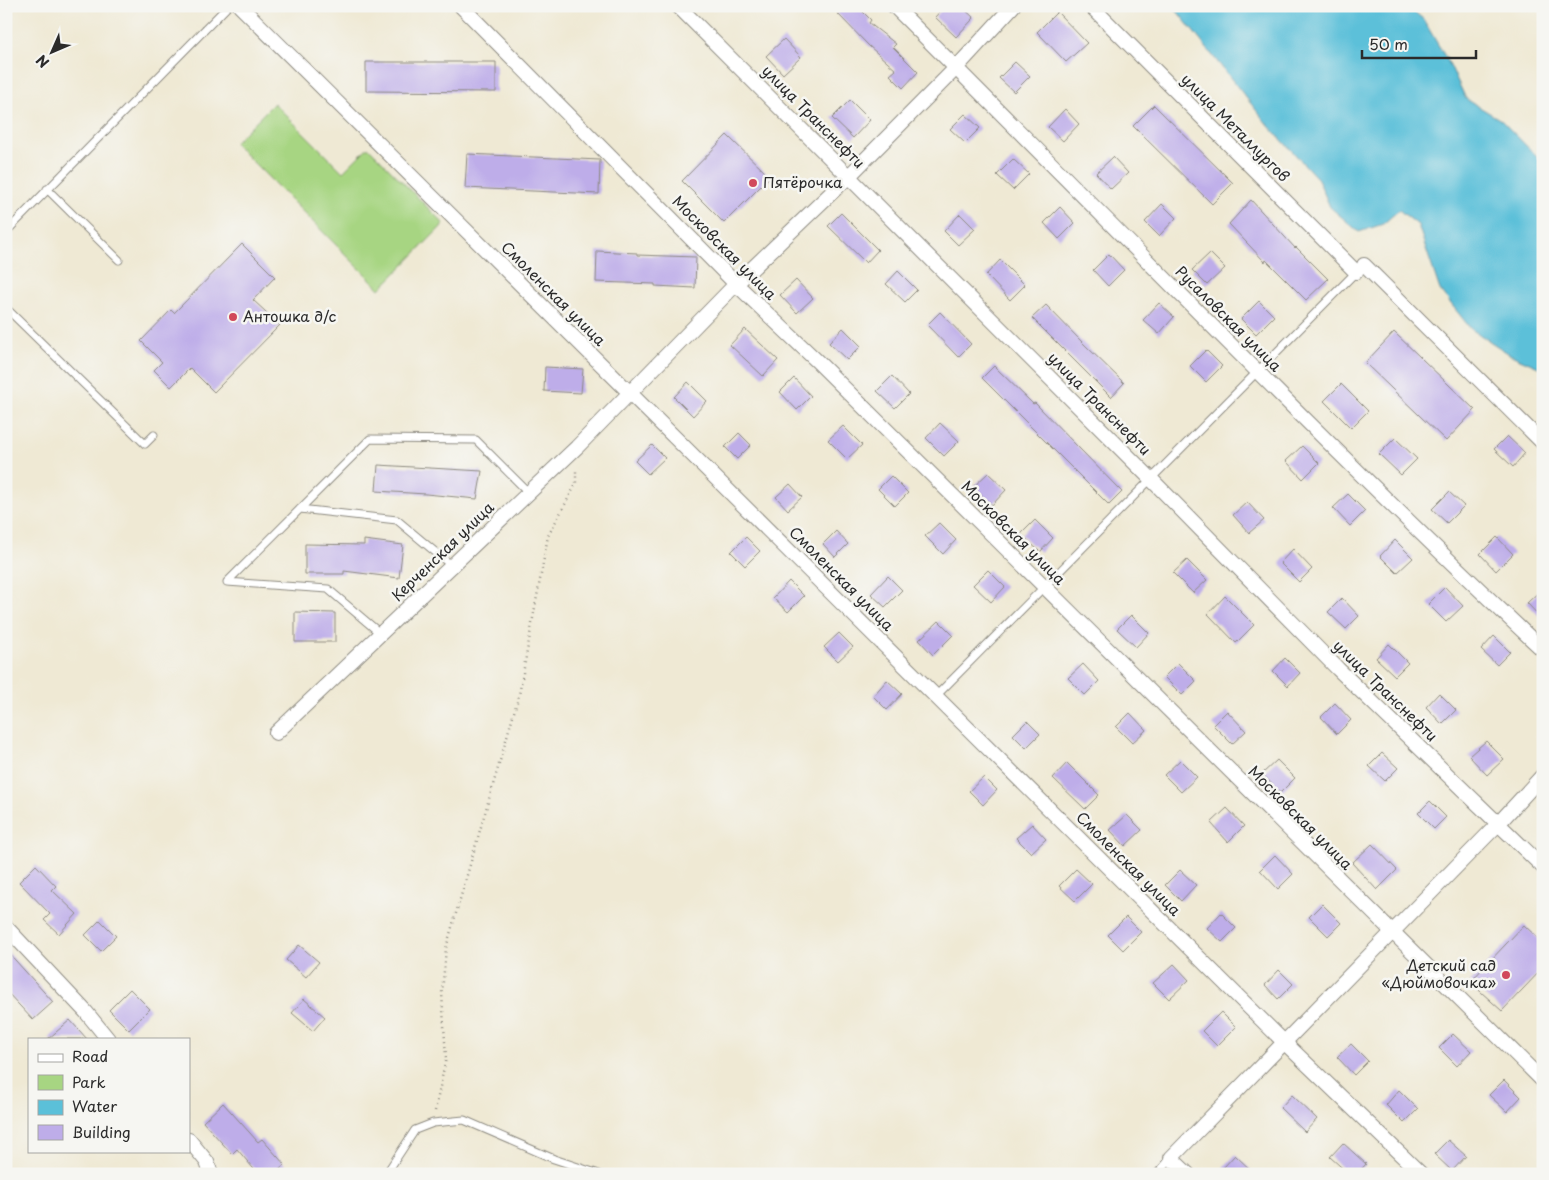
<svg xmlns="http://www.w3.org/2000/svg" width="1549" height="1180" font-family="'Playpen Sans',sans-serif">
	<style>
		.green { fill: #a7d582; stroke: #698056 }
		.water { fill: #5bc0d9; stroke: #437682 }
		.building { fill: #beade9 }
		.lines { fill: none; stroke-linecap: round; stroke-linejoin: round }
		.service-casing { stroke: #8d8a80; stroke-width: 9 }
		.minor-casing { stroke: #8d8a80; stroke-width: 16 }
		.path { stroke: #8d8a80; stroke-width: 2.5; stroke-dasharray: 1 4; stroke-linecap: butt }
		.service { stroke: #fff; stroke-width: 7 }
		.minor { stroke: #fff; stroke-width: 14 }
		.poi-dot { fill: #d1495b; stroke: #f6f6f2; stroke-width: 2 }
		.labels { text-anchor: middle; stroke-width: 5; stroke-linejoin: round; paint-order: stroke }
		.street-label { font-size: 15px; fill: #2b2b2b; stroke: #f6f6f2 }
		.poi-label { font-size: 15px; fill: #2b2b2b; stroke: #f6f6f2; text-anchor: start }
	</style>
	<rect width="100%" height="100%" fill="#f6f6f2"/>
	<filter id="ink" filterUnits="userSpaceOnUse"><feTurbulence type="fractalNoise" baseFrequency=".02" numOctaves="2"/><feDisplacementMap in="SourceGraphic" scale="10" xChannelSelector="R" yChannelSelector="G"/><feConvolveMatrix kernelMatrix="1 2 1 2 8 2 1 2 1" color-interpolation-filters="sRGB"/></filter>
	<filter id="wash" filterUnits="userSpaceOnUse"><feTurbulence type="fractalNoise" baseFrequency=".0096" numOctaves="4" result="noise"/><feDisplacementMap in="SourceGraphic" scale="20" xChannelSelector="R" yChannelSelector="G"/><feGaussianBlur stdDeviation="1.12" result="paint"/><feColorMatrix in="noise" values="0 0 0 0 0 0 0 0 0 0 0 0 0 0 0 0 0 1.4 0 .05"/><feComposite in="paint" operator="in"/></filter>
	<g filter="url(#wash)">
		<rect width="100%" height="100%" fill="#efe9d4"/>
		<path class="green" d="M274 103 343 172 368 147 444 224 380 289 234 143Z"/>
		<path class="water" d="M1173 6H1407L1423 19 1450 65 1466 99 1501 120 1543 163V369L1511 355 1471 329 1440 290 1418 225 1399 210 1383 224 1359 232 1330 207 1318 179 1268 125Z"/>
		<g id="blocks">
			<path class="building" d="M844 6H857L871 20 869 23 896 44 893 47 918 72 903 88 890 75 896 70 869 46 837 13Z
				M945 6H961L974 18 956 37 935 17Z
				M1057 12 1087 43 1066 62 1037 32Z
				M784 39 801 57 783 74 766 56Z
				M366 62H496V92L366 91Z
				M1015 62 1030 76 1014 92 999 78Z
				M850 100 870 120 853 138 832 118Z
				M1154 105 1233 183 1212 204 1133 126Z
				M1065 109 1079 124 1063 141 1048 127Z
				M965 114 980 128 965 143 950 129Z
				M727 135 770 177 724 223 682 181Z
				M467 154 600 160 599 194 465 188Z
				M1113 157 1128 173 1111 189 1096 173Z
				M1013 159 1029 174 1013 190 997 175Z
				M1251 200 1295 248 1296 247 1328 279 1306 300 1266 260 1265 262 1229 224Z
				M1162 204 1176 218 1159 236 1145 222Z
				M1060 207 1075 223 1059 239 1044 223Z
				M841 213 878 250 866 263 828 226Z
				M960 214 975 229 958 245 944 231Z
				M242 244 275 277 253 300 280 325 214 392 190 368 171 387 154 370 162 362 141 341 171 310 174 313Z
				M597 251 637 253V255L696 257 695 288 655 286V284L596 282Z
				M1210 253 1225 268 1207 285 1192 270Z
				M1109 254 1124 270 1108 286 1093 270Z
				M1000 260 1025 285 1010 300 986 275Z
				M898 271 917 290 905 302 886 284Z
				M796 280 813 298 797 313 780 295Z
				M1259 301 1274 316 1256 334 1241 319Z
				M1159 303 1174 317 1159 334 1143 320Z
				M1046 305 1083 343 1124 383 1111 397 1032 318Z
				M940 312 971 344 958 357 927 325Z
				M843 328 861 346 847 360 829 343Z
				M745 329 778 360 763 376 730 345Z
				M1394 332 1475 410 1446 441 1365 363Z
				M1206 350 1222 366 1206 382 1190 366Z
				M994 366 1033 404 1035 403 1122 492 1109 505 982 378Z
				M545 367 583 369 581 393 544 391Z
				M892 376 909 394 895 408 877 391Z
				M794 378 811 396 797 410 780 392Z
				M688 382 707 401 693 416 674 397Z
				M1341 384 1368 411 1351 428 1324 401Z
				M940 423 959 441 944 456 926 438Z
				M843 426 862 445 847 459 828 440Z
				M739 433 751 445 737 459 725 447Z
				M1507 436 1525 453 1513 467 1494 449Z
				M1395 438 1417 459 1401 475 1379 454Z
				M652 445 665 458 648 474 635 461Z
				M1302 446 1319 463 1303 479 1286 461Z
				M378 465 482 471 477 499 426 494 376 491Z
				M988 473 1006 490 992 505 973 487Z
				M891 476 908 493 895 506 878 489Z
				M790 484 802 497 788 510 776 497Z
				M1449 492 1464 506 1447 523 1432 509Z
				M1348 494 1365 511 1350 526 1333 508Z
				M1247 502 1264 520 1249 533 1233 515Z
				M1035 520 1053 538 1040 552 1021 534Z
				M939 523 956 540 943 554 925 536Z
				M836 531 848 544 835 557 823 544Z
				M746 537 760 551 745 566 731 552Z
				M1497 537 1513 554 1496 571 1480 554Z
				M364 540 403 545 399 578 344 571V574H305V544L364 545Z
				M1395 540 1413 558 1397 573 1380 556Z
				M1293 549 1312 569 1299 582 1280 563Z
				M1187 560 1207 580 1193 593 1173 573Z
				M988 570 1005 587 991 602 973 585Z
				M888 576 902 590 885 607 871 594Z
				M789 581 804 596 788 612 773 598Z
				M1445 587 1463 606 1446 622 1428 604Z
				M1543 588V620L1527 603Z
				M1225 596 1254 625 1236 643 1208 614Z
				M1342 598 1359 616 1346 629 1328 612Z
				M295 612 335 613V642H295Z
				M1131 615 1149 633 1136 647 1117 629Z
				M939 621 953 635 933 655 919 640Z
				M839 633 853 647 838 661 824 647Z
				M1494 636 1510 652 1497 665 1481 650Z
				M1389 644 1408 663 1395 676 1376 658Z
				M1285 658 1300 673 1288 686 1273 671Z
				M1178 663 1196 681 1182 695 1164 677Z
				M1083 664 1099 681 1085 695 1068 678Z
				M887 680 902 694 887 710 873 696Z
				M1439 693 1456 710 1442 724 1426 707Z
				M1335 703 1351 720 1337 734 1321 717Z
				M1227 711 1246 731 1232 744 1213 725Z
				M1130 713 1146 730 1132 743 1116 727Z
				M1027 721 1040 734 1026 748 1013 735Z
				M1486 741 1504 759 1487 775 1469 756Z
				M1382 753 1398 768 1385 781 1369 766Z
				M1180 760 1197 777 1181 792 1164 775Z
				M1277 760 1295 778 1280 793 1262 774Z
				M1067 763 1099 795 1085 809 1053 778Z
				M984 777 997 790 983 805 969 791Z
				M1430 801 1446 817 1434 829 1418 813Z
				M1227 808 1244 826 1228 842 1211 823Z
				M1127 815 1142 830 1125 846 1110 830Z
				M1032 824 1046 839 1031 853 1016 838Z
				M1372 844 1397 870 1377 890 1352 863Z
				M1275 855 1293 874 1278 889 1260 870Z
				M36 865 56 886 52 890 77 914 59 934 44 920 50 914 19 882Z
				M1076 869 1092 884 1075 901 1059 886Z
				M1180 870 1196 885 1181 901 1165 885Z
				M1322 904 1341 923 1328 936 1309 917Z
				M1221 913 1236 928 1222 942 1207 928Z
				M1126 917 1141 932 1123 950 1108 935Z
				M100 920 116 936 101 951 85 935Z
				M1524 925 1543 943V968L1502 1011 1470 982Z
				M299 945 319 962 306 977 286 960Z
				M6 950 53 1002 33 1020 6 991Z
				M1174 964 1189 980 1169 999 1153 983Z
				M1279 970 1293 984 1278 999 1265 985Z
				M130 989 150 1009 129 1030 109 1010Z
				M304 999 325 1017 313 1031 292 1013Z
				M1221 1012 1236 1027 1217 1046 1202 1031Z
				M70 1020 87 1039H48Z
				M1453 1034 1471 1051 1457 1066 1439 1048Z
				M1351 1044 1368 1061 1354 1075 1337 1057Z
				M1504 1080 1521 1097 1507 1112 1489 1095Z
				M1399 1090 1418 1109 1404 1123 1386 1105Z
				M1292 1095 1317 1119 1305 1132 1280 1108Z
				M223 1103 258 1142 262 1139 285 1165 274 1174H258L237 1149 232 1154 203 1122Z
				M1448 1140 1466 1156 1452 1171 1434 1154Z
				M1343 1143 1366 1164 1357 1174H1349L1330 1157Z
				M1235 1155 1255 1174H1229L1223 1168Z"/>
		</g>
	</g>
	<g filter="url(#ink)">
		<use href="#blocks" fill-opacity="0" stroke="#8d8a80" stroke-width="1"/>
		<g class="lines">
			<defs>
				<path id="service" d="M47 189 119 260
					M6 232 228 6
					M6 308 145 444 154 435
					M300 509 397 520 452 566
					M381 634 328 589 227 582 370 439 476 440 529 493
					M936 696 1358 270
					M386 1174 415 1130 433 1123 464 1120 554 1159 599 1174
					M1157 1174 1171 1158"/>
				<path id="minor" d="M240 6 1284 1042 1421 1174
					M461 6 736 284 817 361 1543 1081
					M678 6 1151 479 1338 669 1543 867
					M894 6C1110 221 1321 441 1543 650
					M1091 6 1356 272
					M1364 265 1543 443
					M276 733 577 447 736 284 849 176 956 68 1013 6
					M6 927 86 1012 108 1039
					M189 1140 207 1162 211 1174
					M1188 1174 1171 1158 1498 824 1543 775"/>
			</defs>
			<use href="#service" class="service-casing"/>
			<use href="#minor" class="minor-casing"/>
			<path class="path" d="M435 1111 446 1058 442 993 446 948 519 695 548 536 576 484V468"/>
			<use href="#service" class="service"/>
			<use href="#minor" class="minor"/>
		</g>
	</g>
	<g class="poi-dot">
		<circle cx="753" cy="183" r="5"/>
		<circle cx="233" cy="317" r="5"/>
		<circle cx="1506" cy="975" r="5"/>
	</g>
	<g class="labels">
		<g class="street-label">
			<text transform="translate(813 117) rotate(45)" y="5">улица Транснефти</text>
			<text transform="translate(1235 128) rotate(45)" y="5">улица Металлургов</text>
			<text transform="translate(724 248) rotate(45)" y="5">Московская улица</text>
			<text transform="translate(553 294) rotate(45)" y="5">Смоленская улица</text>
			<text transform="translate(1228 319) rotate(45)" y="5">Русаловская улица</text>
			<text transform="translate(1099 404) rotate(45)" y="5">улица Транснефти</text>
			<text transform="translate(1013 533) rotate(45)" y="5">Московская улица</text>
			<text transform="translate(443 552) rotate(-44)" y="5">Керченская улица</text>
			<text transform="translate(841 579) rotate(45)" y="5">Смоленская улица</text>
			<text transform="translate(1385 691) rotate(44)" y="5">улица Транснефти</text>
			<text transform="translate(1300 818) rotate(45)" y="5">Московская улица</text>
			<text transform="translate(1128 864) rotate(45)" y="5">Смоленская улица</text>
		</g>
		<g class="poi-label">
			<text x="763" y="188">Пятёрочка</text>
			<text x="243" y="322">Антошка д/с</text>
			<text x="1496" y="971" text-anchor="end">Детский сад<tspan x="1496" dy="17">«Дюймовочка»</tspan></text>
		</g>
	</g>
	<rect width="1549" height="1180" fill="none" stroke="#f6f6f2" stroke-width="25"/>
	<rect x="28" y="1038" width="162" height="115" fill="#f6f6f2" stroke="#a5a5a2"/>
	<rect x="38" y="1054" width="25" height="8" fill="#ffffff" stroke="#a5a5a2"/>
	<text x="72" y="1062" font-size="15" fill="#2b2b2b">Road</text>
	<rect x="38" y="1075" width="25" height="15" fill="#a7d582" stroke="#a5a5a2"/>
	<text x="72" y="1088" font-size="15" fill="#2b2b2b">Park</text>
	<rect x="38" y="1100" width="25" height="15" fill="#5bc0d9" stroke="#a5a5a2"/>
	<text x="72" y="1112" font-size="15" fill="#2b2b2b">Water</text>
	<rect x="38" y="1125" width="25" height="15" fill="#beade9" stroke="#a5a5a2"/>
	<text x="72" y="1138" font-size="15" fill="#2b2b2b">Building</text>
	<g transform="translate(52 52) rotate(225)" stroke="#f6f6f2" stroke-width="4" paint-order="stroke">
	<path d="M0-4L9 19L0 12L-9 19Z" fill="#2b2b2b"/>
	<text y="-8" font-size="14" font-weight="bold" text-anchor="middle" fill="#2b2b2b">N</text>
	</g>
	<path d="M1362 50v8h114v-8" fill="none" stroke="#2b2b2b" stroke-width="2.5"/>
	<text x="1369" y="50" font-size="15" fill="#2b2b2b" stroke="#f6f6f2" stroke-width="4" paint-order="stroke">50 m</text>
</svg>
